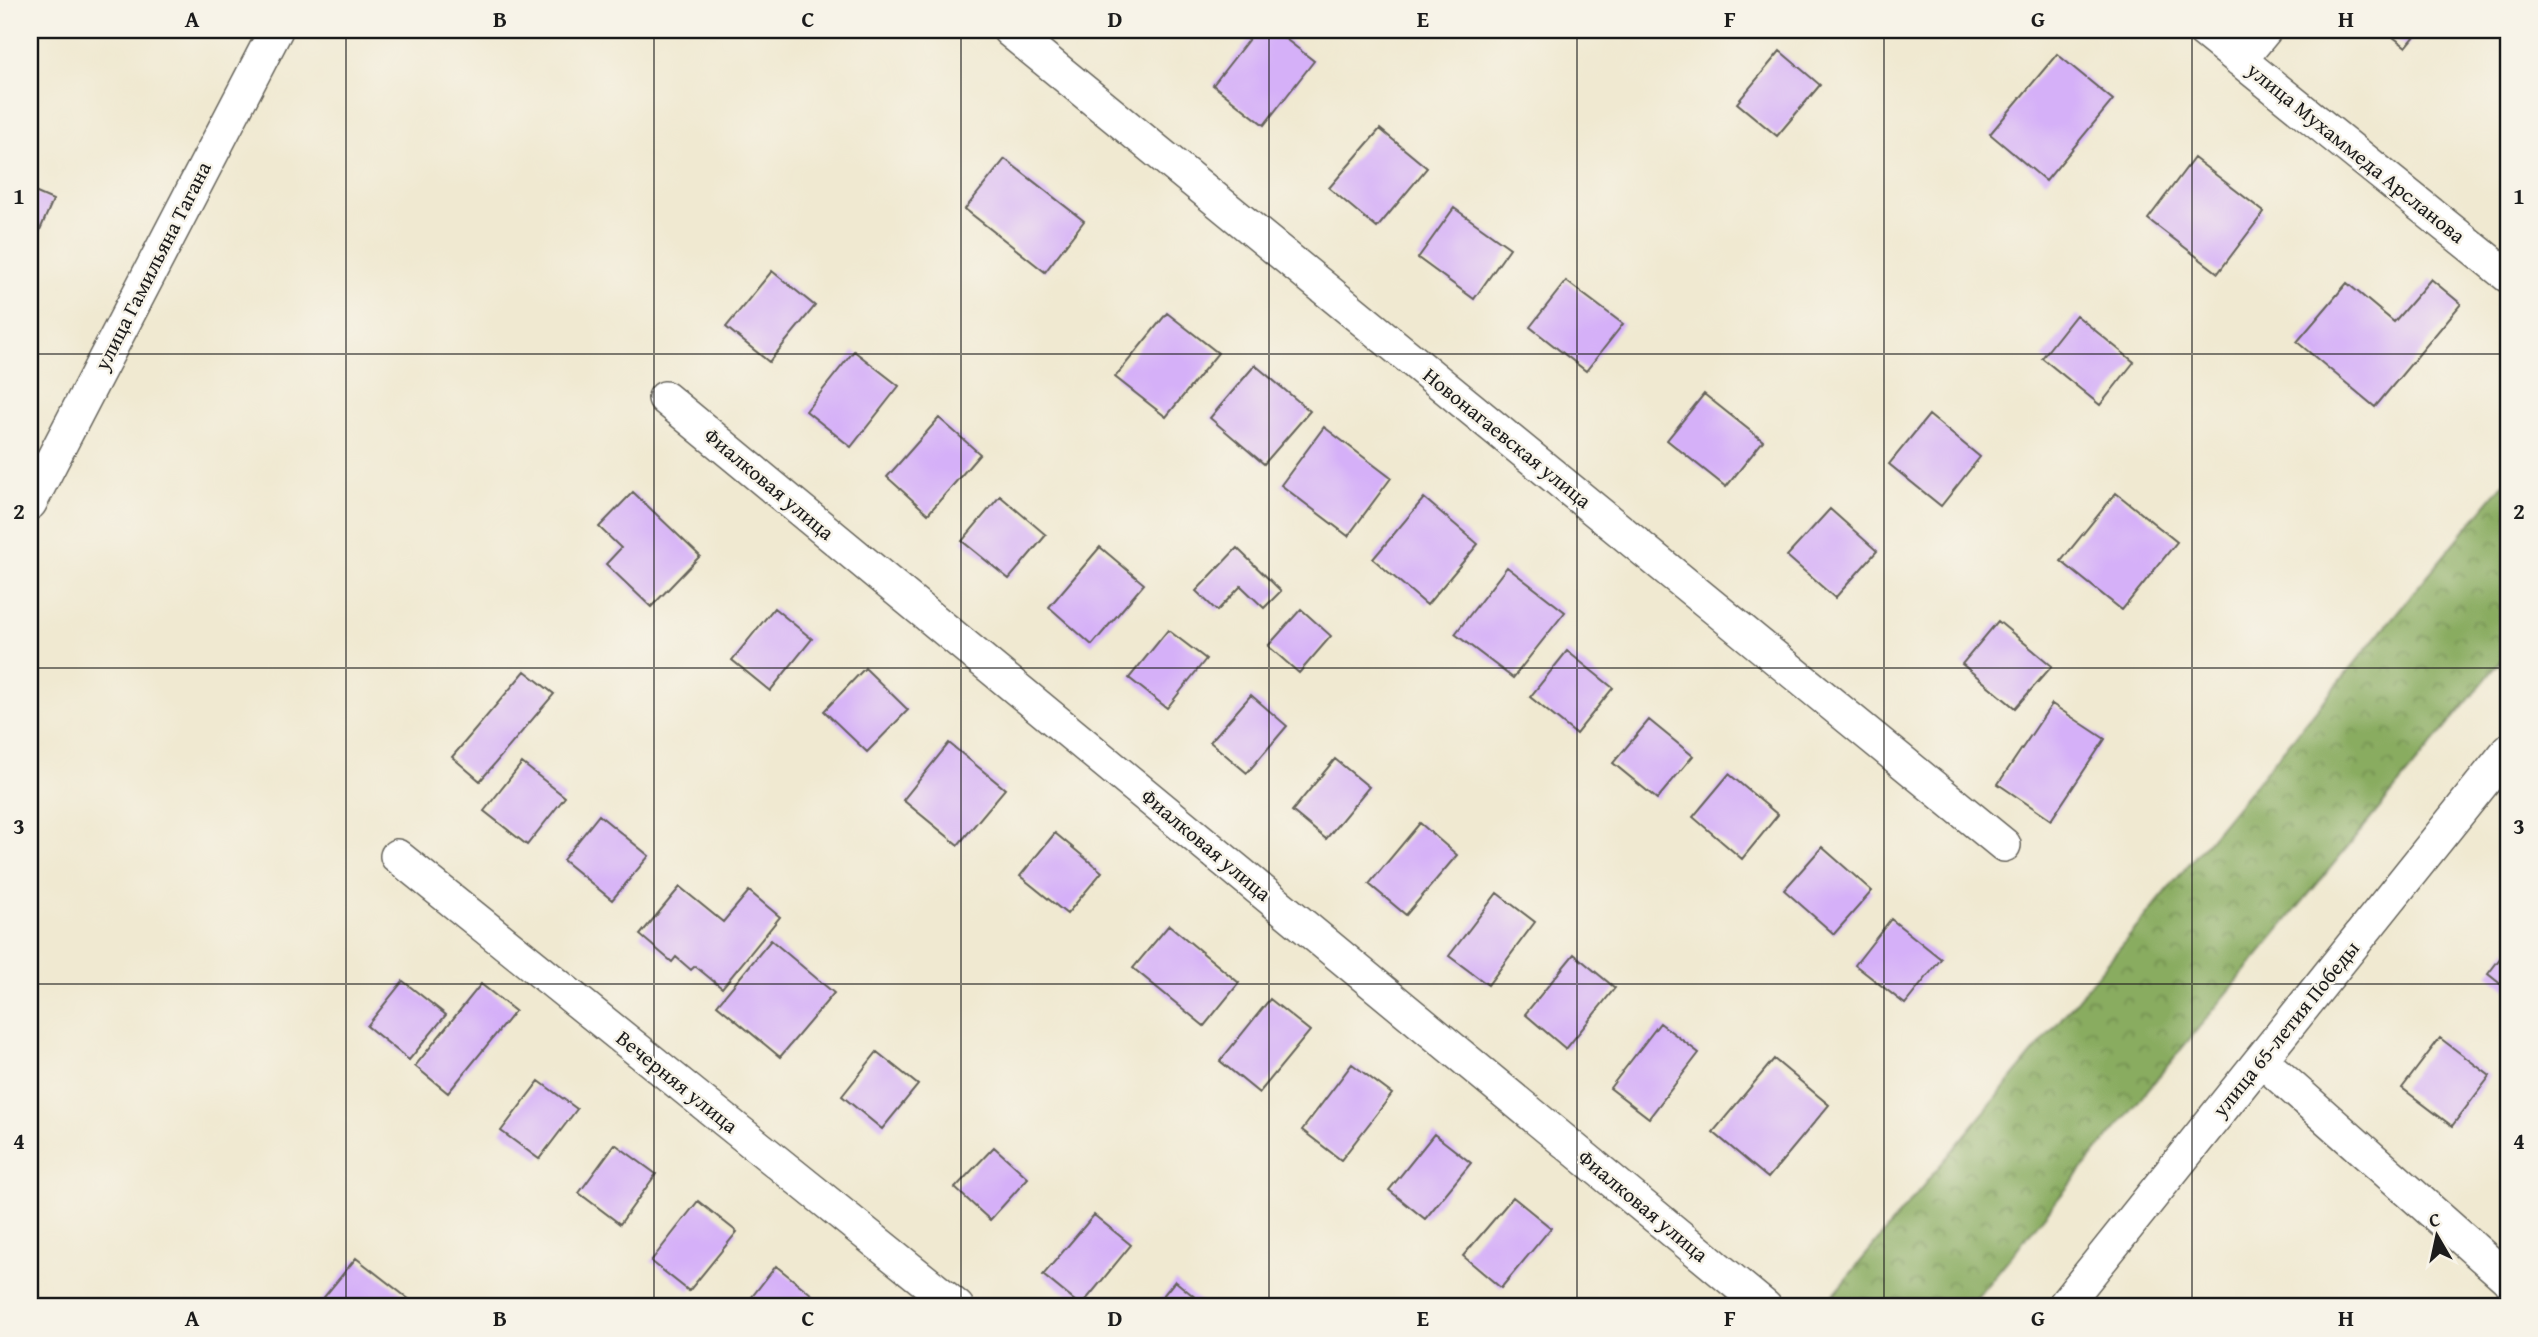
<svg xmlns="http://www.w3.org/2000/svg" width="2538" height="1337" font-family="'Gentium Book Plus',serif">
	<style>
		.forest { fill: url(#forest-crowns); stroke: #52643e; stroke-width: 2 }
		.building { fill: #d5b0f8 }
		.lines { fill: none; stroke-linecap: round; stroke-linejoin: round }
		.street-casing { stroke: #66645b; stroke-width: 36 }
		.street { stroke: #fff; stroke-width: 33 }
		.grid { fill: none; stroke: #1c1c1c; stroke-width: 2; stroke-opacity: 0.55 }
		.labels { text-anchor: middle; stroke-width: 5; stroke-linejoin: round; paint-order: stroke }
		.street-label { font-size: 21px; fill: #1c1c1c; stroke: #f7f3e8 }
		.neatline { fill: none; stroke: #1c1c1c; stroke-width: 2.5 }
		.grid-label { font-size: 23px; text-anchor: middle; font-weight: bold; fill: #1c1c1c }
	</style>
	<defs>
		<pattern id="forest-crowns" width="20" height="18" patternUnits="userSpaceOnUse" patternTransform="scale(1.75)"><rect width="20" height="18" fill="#89ac60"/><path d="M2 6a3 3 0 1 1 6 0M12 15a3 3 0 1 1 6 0" fill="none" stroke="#6f8b4e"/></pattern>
	</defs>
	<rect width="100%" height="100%" fill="#f7f3e8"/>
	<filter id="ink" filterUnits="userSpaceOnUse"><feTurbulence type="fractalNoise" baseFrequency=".0143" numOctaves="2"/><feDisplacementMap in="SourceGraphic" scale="14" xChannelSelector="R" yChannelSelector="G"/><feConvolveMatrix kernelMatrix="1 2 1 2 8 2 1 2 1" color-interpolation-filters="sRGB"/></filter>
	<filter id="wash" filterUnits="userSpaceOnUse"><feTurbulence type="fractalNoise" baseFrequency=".00686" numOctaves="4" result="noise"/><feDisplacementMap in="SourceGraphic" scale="28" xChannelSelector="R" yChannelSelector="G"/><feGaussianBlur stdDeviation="1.57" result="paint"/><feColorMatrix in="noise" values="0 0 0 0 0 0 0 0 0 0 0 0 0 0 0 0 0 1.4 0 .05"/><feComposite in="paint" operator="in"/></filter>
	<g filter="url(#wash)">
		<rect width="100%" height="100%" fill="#f0e9d1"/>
		<path class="forest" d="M2508 478V652L1969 1307H1823Z"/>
		<g id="blocks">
			<path class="building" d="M1256 30H1274L1314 61 1264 125 1213 85Z
				M2384 30H2420L2406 47Z
				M1780 51 1820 85 1777 136 1737 103Z
				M2057 54 2113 100 2046 181 1990 134Z
				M1380 129 1427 168 1377 228 1329 188Z
				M2194 158 2264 212 2218 273 2148 219Z
				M1005 159 1084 221 1045 272 965 209Z
				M30 190 53 200 30 253Z
				M1454 208 1510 248 1474 299 1418 258Z
				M772 271 815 306 769 362 726 327Z
				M2431 279 2461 304 2375 407 2297 342 2347 283 2394 322Z
				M1566 281 1623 324 1586 371 1530 327Z
				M1167 313 1218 353 1166 417 1115 377Z
				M2076 315 2134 362 2100 405 2042 358Z
				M854 351 899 386 851 447 806 411Z
				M1255 365 1310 411 1264 464 1210 418Z
				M1704 394 1763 441 1726 487 1667 440Z
				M1929 415 1980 457 1941 506 1889 464Z
				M939 418 980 454 928 514 887 477Z
				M1324 427 1391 478 1348 536 1281 485Z
				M633 492 700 556 651 607 606 564 621 548 599 527Z
				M2116 493 2177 542 2122 610 2061 561Z
				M1000 496 1046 535 1009 579 962 541Z
				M1424 498 1478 544 1427 605 1373 559Z
				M1830 509 1877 551 1835 598 1787 556Z
				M1100 547 1144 584 1092 645 1049 607Z
				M1237 548 1281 591 1264 608 1241 586 1217 611 1196 591Z
				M1507 567 1565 612 1513 678 1455 634Z
				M774 608 812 639 770 691 732 660Z
				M1301 609 1331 636 1299 673 1268 646Z
				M1998 621 2052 666 2015 708 1962 664Z
				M1168 630 1206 659 1167 708 1129 678Z
				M1567 651 1613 688 1576 734 1530 697Z
				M865 668 908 710 867 752 824 711Z
				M525 671 554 694 480 781 452 757Z
				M1251 695 1287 726 1247 773 1210 742Z
				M2052 704 2105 739 2051 820 1998 784Z
				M1649 720 1693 756 1657 799 1613 763Z
				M949 743 1005 789 958 845 903 800Z
				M1335 759 1369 787 1326 839 1292 811Z
				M522 763 565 797 527 845 484 811Z
				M1729 774 1778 815 1742 859 1693 817Z
				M599 815 649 856 612 900 563 860Z
				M1420 823 1457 855 1406 915 1369 884Z
				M1055 833 1102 872 1067 914 1020 876Z
				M1822 847 1872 891 1834 934 1784 890Z
				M680 887 723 922 749 891 780 917 722 988 695 966 691 970 676 957 672 962 640 935Z
				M1497 893 1535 922 1488 985 1449 956Z
				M1891 919 1941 959 1905 1004 1855 965Z
				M1169 925 1239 983 1204 1026 1133 968Z
				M771 940 834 993 780 1057 717 1005Z
				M2508 948V990L2488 974Z
				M1574 954 1615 988 1566 1049 1525 1014Z
				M403 981 446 1015 409 1060 367 1026Z
				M481 984 515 1011 448 1093 415 1066Z
				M1270 999 1310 1031 1259 1093 1220 1061Z
				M1660 1023 1699 1053 1649 1118 1610 1088Z
				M2440 1038 2490 1076 2452 1126 2402 1088Z
				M877 1052 918 1085 882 1129 842 1096Z
				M1774 1059 1829 1105 1768 1178 1713 1132Z
				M1352 1064 1392 1094 1341 1160 1302 1130Z
				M539 1081 577 1109 539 1159 501 1131Z
				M1434 1134 1471 1163 1425 1219 1389 1190Z
				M615 1144 656 1174 620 1224 579 1193Z
				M994 1147 1028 1178 990 1220 955 1188Z
				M1513 1197 1551 1228 1501 1288 1463 1256Z
				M698 1201 737 1232 689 1291 651 1261Z
				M1094 1215 1131 1245 1081 1306 1043 1275Z
				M356 1258 419 1307H316Z
				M776 1266 816 1298 808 1307H744Z
				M1175 1281 1207 1307H1154Z"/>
		</g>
	</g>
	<g filter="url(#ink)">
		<use href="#blocks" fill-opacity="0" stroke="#66645b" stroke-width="2"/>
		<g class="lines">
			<defs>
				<path id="street" d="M1009 30 2004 845
					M2203 30 2508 276
					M2240 60 2265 30
					M665 398 1765 1307
					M30 503 276 30
					M397 856 957 1307
					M2261 1060 2508 1279
					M2063 1307 2508 751"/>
			</defs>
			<use href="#street" class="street-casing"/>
			<use href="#street" class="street"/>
		</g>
	</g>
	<path class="grid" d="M346 30V1307M654 30V1307M961 30V1307M1269 30V1307M1577 30V1307M1884 30V1307M2192 30V1307M30 354H2508M30 668H2508M30 984H2508"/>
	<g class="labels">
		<g class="street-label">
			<text transform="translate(2356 153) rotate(39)" y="7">улица Мухаммеда Арсланова</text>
			<text transform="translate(153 266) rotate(-63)" y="7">улица Гамильяна Тагана</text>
			<text transform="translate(1507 438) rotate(39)" y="7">Новонагаевская улица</text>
			<text transform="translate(769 484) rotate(40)" y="7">Фиалковая улица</text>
			<text transform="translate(1206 845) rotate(40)" y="7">Фиалковая улица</text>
			<text transform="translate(2286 1029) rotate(-51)" y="7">улица 65-летия Победы</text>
			<text transform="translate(677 1082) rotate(39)" y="7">Вечерняя улица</text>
			<text transform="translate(1643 1206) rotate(40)" y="7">Фиалковая улица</text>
		</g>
	</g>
	<rect width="2538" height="1337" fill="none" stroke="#f7f3e8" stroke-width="77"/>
	<g transform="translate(2437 1236) rotate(351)" stroke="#f7f3e8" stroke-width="5" paint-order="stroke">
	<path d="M0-5L12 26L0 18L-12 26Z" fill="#1c1c1c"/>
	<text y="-10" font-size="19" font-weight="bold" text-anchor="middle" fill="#1c1c1c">С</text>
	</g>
	<rect x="38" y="38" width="2462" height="1260" class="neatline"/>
	<g class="grid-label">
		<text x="192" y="27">A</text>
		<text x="500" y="27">B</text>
		<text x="808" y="27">C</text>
		<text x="1115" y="27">D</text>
		<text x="1423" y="27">E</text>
		<text x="1730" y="27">F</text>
		<text x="2038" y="27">G</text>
		<text x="2346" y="27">H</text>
		<text x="19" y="204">1</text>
		<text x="2519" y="204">1</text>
		<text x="19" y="519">2</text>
		<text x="2519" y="519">2</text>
		<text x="19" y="834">3</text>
		<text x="2519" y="834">3</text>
		<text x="19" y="1149">4</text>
		<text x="2519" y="1149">4</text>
		<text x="192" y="1326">A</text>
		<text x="500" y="1326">B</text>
		<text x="808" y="1326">C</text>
		<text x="1115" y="1326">D</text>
		<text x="1423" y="1326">E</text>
		<text x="1730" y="1326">F</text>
		<text x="2038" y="1326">G</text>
		<text x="2346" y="1326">H</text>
	</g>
</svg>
